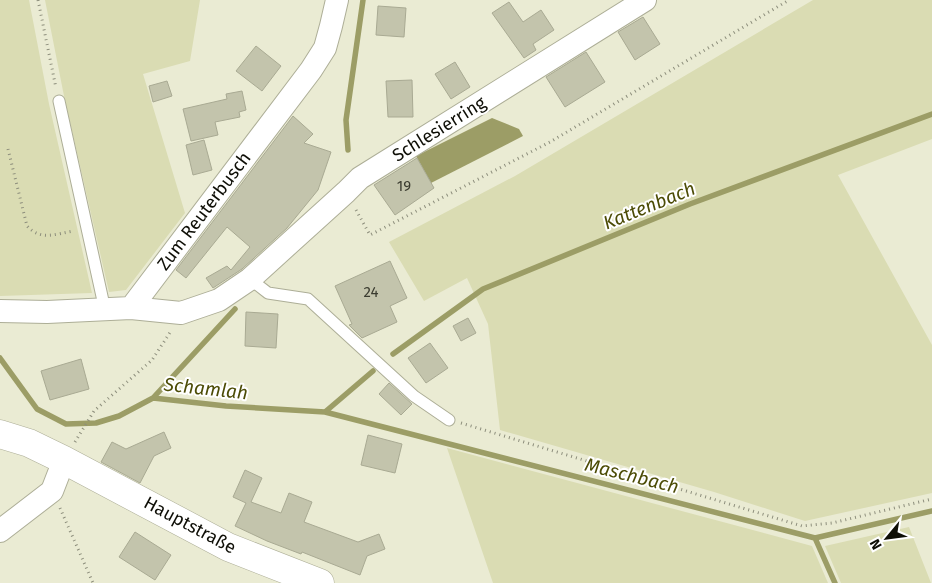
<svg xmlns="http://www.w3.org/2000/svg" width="932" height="583" font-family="'Fira Sans',sans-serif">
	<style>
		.green { fill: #dadcb3 }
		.water { fill: #9c9d66 }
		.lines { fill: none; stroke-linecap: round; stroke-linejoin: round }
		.stream { stroke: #9c9d66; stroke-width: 5.5 }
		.building { fill: #c3c4ac; stroke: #a9aa93 }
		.lane-casing { stroke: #adae97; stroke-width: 13 }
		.street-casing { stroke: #adae97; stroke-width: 24 }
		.secondary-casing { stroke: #adae97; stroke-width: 29 }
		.path { stroke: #8d8e7c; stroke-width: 3; stroke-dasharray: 1 4; stroke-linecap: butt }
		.lane { stroke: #fff; stroke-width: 11 }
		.street { stroke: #fff; stroke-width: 22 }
		.secondary { stroke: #fff; stroke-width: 28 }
		.labels { text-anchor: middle; stroke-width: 4; stroke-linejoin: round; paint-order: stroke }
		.number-label { font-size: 15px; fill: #3b3c30 }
		.street-label { font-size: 18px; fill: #0e0e06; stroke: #fff }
		.water-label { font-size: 19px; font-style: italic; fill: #4c4c06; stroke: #fff }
	</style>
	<rect width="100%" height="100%" fill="#eaebd3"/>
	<path class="green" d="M0 0H29L49 104 92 293 0 296Z
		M45 0H200L190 61 143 74 185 213 126 290 109 292 64 96Z
		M813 0H932V139L838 175 932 345V493L805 521 714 492 500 430 488 324 467 278 424 301 389 242 515 176Z
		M447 448 812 546 828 583H493Z
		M909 527 931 583H841L825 546Z"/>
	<path class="water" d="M492 118 519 129 523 136 431 183 416 156Z"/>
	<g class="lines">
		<path class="stream" d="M348 150 346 120 363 0
			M393 354 483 289 690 204 932 114
			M0 358 37 409 66 424 96 423 119 416 153 398 226 406 325 412 815 538 932 511
			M153 398 235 309
			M325 412 373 371
			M815 538 835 583"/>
	</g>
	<path class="building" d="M509 2 523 22 541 10 554 30 533 44 536 50 524 58 492 13Z
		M378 6 406 8 404 37 376 35Z
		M643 17 660 44 635 60 618 32Z
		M256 46 281 66 262 91 236 71Z
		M586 52 605 82 565 107 546 77Z
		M455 62 470 87 451 99 435 74Z
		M412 80 413 117H388L386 81Z
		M167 81 172 96 153 102 149 86Z
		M242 91 246 110 239 112 240 117 215 122 218 135 191 141 183 109 227 99 226 94Z
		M293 116 313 134 304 143 331 152 318 190 287 228 242 269 213 288 206 278 227 266 231 270 250 247 227 227 186 278 176 270Z
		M204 140 212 170 193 175 186 145Z
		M417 158 434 188 395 215 374 185Z
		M390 261 407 298 390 306 397 322 362 338 349 325 352 324 335 286Z
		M246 312 278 314 276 348 245 346Z
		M468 318 476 333 461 341 453 326Z
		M430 343 448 368 426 383 408 358Z
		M81 359 89 389 50 400 41 371Z
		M389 383 412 404 401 415 379 394Z
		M164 432 171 448 154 456 140 483 101 462 112 442 126 449Z
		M368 435 402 444 395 473 361 465Z
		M245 470 262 478 251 502 281 513 289 493 312 502 304 522 358 542 379 534 385 549 367 556 360 575 302 552 301 554 267 541 235 526 246 503 233 497Z
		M135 532 171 555 155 580 119 557Z"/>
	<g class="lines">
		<defs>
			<path id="lane" d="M59 101 105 310
				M250 279 268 293 308 299 414 396 449 420"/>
			<path id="street" d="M131 308 181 313 219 300 250 279 346 192 360 178 645 0
				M0 311 47 312 131 308 311 70 325 48 331 26 337 0
				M0 531 52 491 64 460"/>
			<path id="secondary" d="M0 434 29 443 64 460 228 547 320 583"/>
		</defs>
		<use href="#lane" class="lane-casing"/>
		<use href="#street" class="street-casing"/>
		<use href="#secondary" class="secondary-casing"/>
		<path class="path" d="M38 0 56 88
			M8 149 27 226C41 241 55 234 74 231
			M356 210 370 235 550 142 789 0
			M461 423 802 526 832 523 932 499
			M75 442 94 411 152 360 171 331
			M60 508 93 583"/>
		<use href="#lane" class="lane"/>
		<use href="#street" class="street"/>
		<use href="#secondary" class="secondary"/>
	</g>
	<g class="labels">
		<g class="number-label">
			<text x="404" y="191">19</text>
			<text x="371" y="297">24</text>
		</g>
		<g class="street-label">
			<text transform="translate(439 129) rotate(-32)" y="6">Schlesierring</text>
			<text transform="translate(204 211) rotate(-53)" y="6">Zum Reuterbusch</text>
			<text transform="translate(190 525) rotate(28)" y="6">Hauptstraße</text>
		</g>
		<g class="water-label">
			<text transform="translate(649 205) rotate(-22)" y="7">Kattenbach</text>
			<text transform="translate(206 388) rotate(6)" y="7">Schamlah</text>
			<text transform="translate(632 475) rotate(14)" y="7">Maschbach</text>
		</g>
	</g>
	<g transform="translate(887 538) rotate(241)" stroke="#ffffff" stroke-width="4" paint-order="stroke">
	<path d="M0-4L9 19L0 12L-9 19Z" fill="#0e0e06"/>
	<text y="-8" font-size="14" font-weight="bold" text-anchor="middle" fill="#0e0e06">N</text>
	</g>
</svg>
